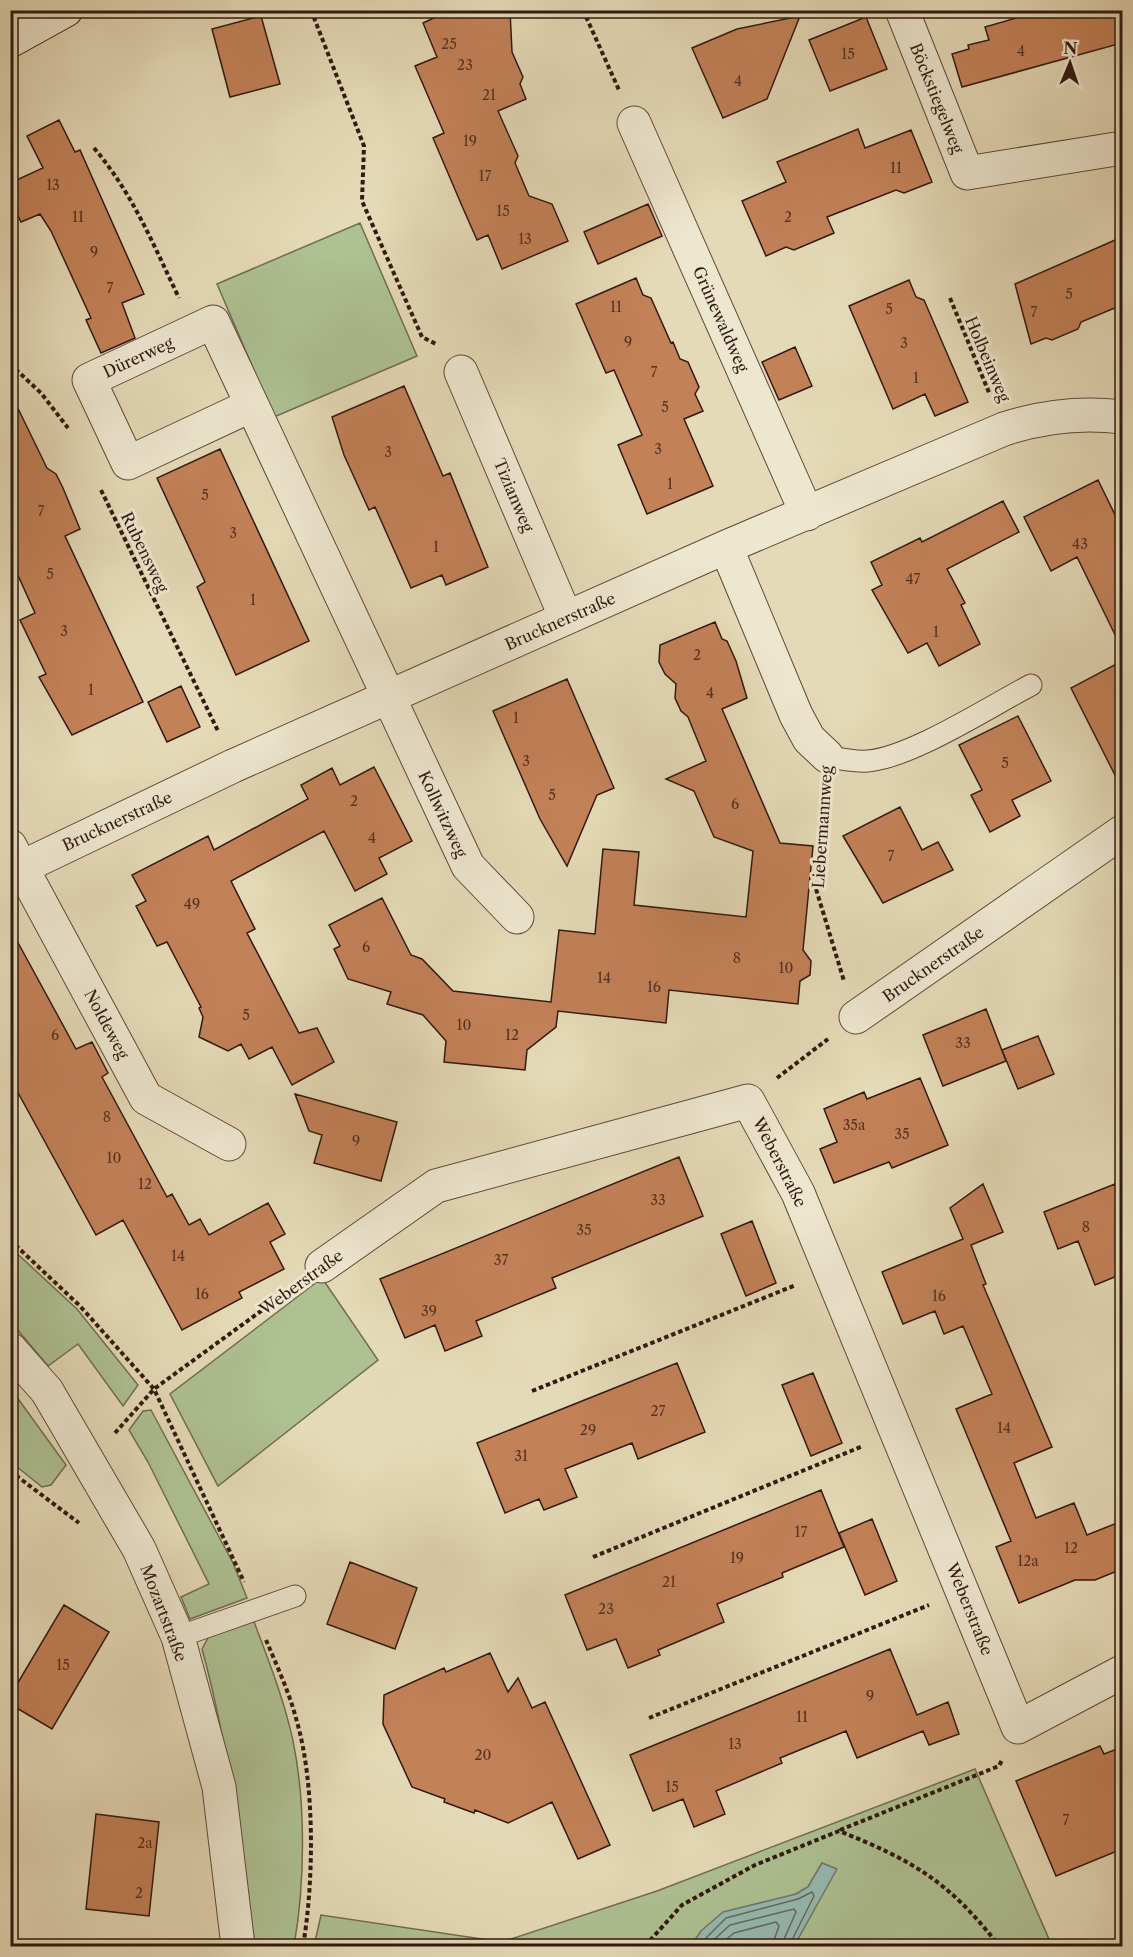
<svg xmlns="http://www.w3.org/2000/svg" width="1133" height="1957" font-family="'Libre Caslon Text',serif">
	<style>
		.green { fill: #aec193; stroke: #706d52; stroke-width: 1.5 }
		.water { fill: #96bab1; stroke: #6e7a71; stroke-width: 1.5 }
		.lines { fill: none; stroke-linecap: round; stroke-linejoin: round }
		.shore { stroke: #646a60; stroke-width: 1.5 }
		.building { fill: #c38158; stroke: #311910; stroke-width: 1.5 }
		.service-casing { stroke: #5e493a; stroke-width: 23 }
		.minor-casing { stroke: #5e493a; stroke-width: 35 }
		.secondary-casing { stroke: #311910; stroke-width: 35 }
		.path { stroke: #311910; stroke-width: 4; stroke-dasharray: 4.5 3; stroke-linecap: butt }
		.service { stroke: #eee7d0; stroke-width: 21 }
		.minor { stroke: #eee7d0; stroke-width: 33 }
		.secondary { stroke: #eee7d0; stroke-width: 33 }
		.labels { text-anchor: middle; stroke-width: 6; stroke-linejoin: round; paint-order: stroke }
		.number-label { font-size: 14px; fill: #563322 }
		.street-label { font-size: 16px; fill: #311910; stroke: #eee7d0 }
	</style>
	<rect width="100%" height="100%" fill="#e5dab7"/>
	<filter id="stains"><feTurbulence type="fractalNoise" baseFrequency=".00333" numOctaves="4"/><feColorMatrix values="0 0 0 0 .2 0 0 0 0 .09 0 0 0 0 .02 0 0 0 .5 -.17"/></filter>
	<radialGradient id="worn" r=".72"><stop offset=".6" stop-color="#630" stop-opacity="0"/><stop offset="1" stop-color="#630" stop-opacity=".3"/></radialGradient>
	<path class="green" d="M360 223 417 356 274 417 217 284Z
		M10 1247 77 1309 138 1385 123 1406 78 1344 48 1366 11 1322Z
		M322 1278 378 1360 218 1486 170 1394Z
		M11 1389 66 1465 51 1485 42 1487 11 1462Z
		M151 1410 233 1563 247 1598 190 1619 181 1597 209 1584 148 1462 129 1430 143 1411Z
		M253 1619C268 1659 284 1699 293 1741 306 1804 305 1883 294 1946H252C240 1846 229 1747 202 1649L209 1636Z
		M975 1769 1052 1946H794L836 1869 822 1863 808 1887 796 1894 701 1931 691 1946H314L321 1915 502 1942 657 1891Z"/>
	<path class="water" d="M822 1863 837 1869 794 1946H691L701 1931 723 1912 796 1894 808 1887Z"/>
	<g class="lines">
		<path class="shore" d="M698 1946 726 1918 798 1899 812 1892 814 1896 789 1946
			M707 1946 730 1925 794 1909 796 1912 781 1946
			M718 1946 734 1933 776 1922 779 1926 772 1946"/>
	</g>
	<path class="building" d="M451 10H510L512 52 523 77 520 84 526 99 498 111 518 156 515 163 529 196 552 204 568 241 502 269 488 235 477 240 462 206 433 138 444 133 415 66 437 57 423 23Z
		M1044 10H1122V43L962 87 952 54 969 49 968 45 989 40 985 27Z
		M261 16 280 84 230 97 212 29Z
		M800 16 767 99 723 118 692 48 737 29Z
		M866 17 887 69 830 91 809 40Z
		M59 120 75 152 80 150 144 294 122 303 135 338 101 353 86 320 91 318 51 231 40 214 21 222 10 199V183L43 168 27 136Z
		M858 129 865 148 911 130 932 182 904 193 896 190 827 217 834 233 794 250 786 247 766 256 742 201 786 182 777 162Z
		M648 204 662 236 598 264 584 232Z
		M1122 237V305L1081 322 1078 329 1052 340 1046 338 1031 344 1015 284Z
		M636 278 643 295 651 298 671 343 673 342 680 359 688 362 699 387 695 394 703 411 684 419 713 486 647 514 618 445 642 435 614 370 606 373 576 304Z
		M909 280 916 297 924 300 968 402 935 416 925 394 893 409 849 306Z
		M795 347 812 386 779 400 762 362Z
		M404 386 443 476 450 473 488 567 446 585 442 575 411 588 375 507 369 510 344 455 332 417Z
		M10 392 47 468 56 474 63 488 80 529 65 536 143 702 72 735 39 677 46 674 20 620 35 613 11 560 16 557 10 548Z
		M220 449 309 641 236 675 197 587 205 582 157 478Z
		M1098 480 1122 529V649L1077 557 1051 571 1024 517Z
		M1003 501 1019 532 947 569 965 603 961 605 980 644 939 666 927 643 908 653 872 590 882 585 871 562 920 538 922 542Z
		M715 622 722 639 727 641 736 661 747 698 722 709 780 843 813 846 803 950 811 961 810 975 800 981 798 1004 669 990 666 1023 558 1011 556 1027 527 1050 525 1070 444 1062 446 1041 423 1015 387 1004 391 992 348 979 334 949 340 946 329 925 382 898 411 955 422 959 453 991 551 1002 559 930 595 934 603 849 639 852 634 905 746 917 753 851 714 837 694 791 666 779 706 761 688 717 681 711 675 698 676 684 665 674 659 662 660 645Z
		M1122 661V789L1071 688Z
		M567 679 614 788 597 795 567 866 540 819 493 711Z
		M181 686 200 727 167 742 148 702Z
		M1018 716 1051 781 1012 800 1020 816 990 832 971 795 982 790 959 745Z
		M374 767 412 841 379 858 387 874 355 891 324 831 231 881 255 929 247 933 299 1033 317 1028 334 1062 292 1085 272 1047 249 1059 241 1044 228 1051 199 1037 203 1017 199 1008 201 1007 167 942 157 946 136 906 146 901 132 875 208 836 214 850 308 799 301 785 332 768 340 785Z
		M900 807 922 850 938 842 953 870 883 903 843 836Z
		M10 928 76 1049 92 1042 108 1073 102 1077 167 1197 172 1194 189 1225 200 1219 209 1235 268 1203 285 1234 270 1242 284 1269 239 1292 242 1298 182 1330 123 1220 96 1235 10 1078Z
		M986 1009 1006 1061 943 1086 923 1035Z
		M1038 1036 1054 1074 1018 1089 1002 1050Z
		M920 1078 948 1145 892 1168 889 1162 834 1183 820 1149 837 1142 824 1109 864 1092 867 1099Z
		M295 1094 397 1122 381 1181 314 1163 322 1135 309 1131Z
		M679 1157 703 1216 552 1278 556 1288 476 1321 482 1336 445 1351 435 1325 405 1338 380 1279Z
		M983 1184 1003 1232 971 1245 986 1284 983 1285 1052 1447 1014 1463 1036 1518 1074 1503 1087 1535 1122 1521V1569L1095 1580H1075L1019 1603 996 1547 1011 1541 956 1409 992 1394 963 1326 944 1334 935 1311 903 1324 882 1272 963 1239 950 1208Z
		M1115 1184 1122 1203V1274L1095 1285 1078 1241 1058 1249 1044 1212Z
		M752 1221 776 1283 746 1296 721 1234Z
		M677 1363 705 1432 638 1459 632 1443 565 1469 577 1497 544 1510 539 1499 505 1513 477 1443Z
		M813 1373 842 1443 811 1456 782 1385Z
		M821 1490 844 1547 782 1573 783 1577 717 1604 724 1622 658 1650 660 1655 628 1668 616 1639 587 1650 565 1595Z
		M872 1519 897 1581 865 1595 839 1533Z
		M350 1562 417 1588 395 1649 327 1624Z
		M64 1605 109 1632 52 1729 10 1704V1696Z
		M890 1649 917 1715 948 1702 959 1734 929 1745 923 1731 857 1758 846 1731 780 1758 782 1763 716 1791 725 1814 694 1827 683 1799 653 1811 630 1755Z
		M490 1653 508 1692 518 1678 532 1708 545 1702 610 1845 578 1859 552 1802 508 1823 475 1810 474 1813 444 1802 445 1799 412 1787 383 1724 384 1695 444 1668 446 1672Z
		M1100 1746 1104 1754 1122 1747V1849L1056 1876 1016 1781Z
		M96 1814 159 1822 149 1916 86 1909Z"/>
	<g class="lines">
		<defs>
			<path id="service" d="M827 756C841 759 854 762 868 761 912 757 989 707 1031 685
				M178 1637 295 1596"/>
			<path id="minor" d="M902 10 967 173 1122 148
				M634 123 807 514
				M461 372 566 618
				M252 405 128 463 89 380 213 322 468 866 517 917
				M726 547 796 715 809 739 827 756
				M10 846 146 1098 229 1144
				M10 873 233 766 726 547 1004 429C1044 416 1081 412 1122 417
				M856 1017 1122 832
				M322 1266 436 1186 748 1101 798 1193 1018 1727 1122 1672
				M10 1349 47 1391 139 1549 178 1637 219 1787 238 1946"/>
			<path id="secondary" d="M10 41 66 10"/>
		</defs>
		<use href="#service" class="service-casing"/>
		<use href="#minor" class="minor-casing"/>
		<use href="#secondary" class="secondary-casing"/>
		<path class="path" d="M311 10 364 146 362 201 422 337 436 344
			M583 10 619 90
			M94 148C133 194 153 244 179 298
			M950 298 990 395
			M10 364 41 393 68 428
			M101 490 218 731
			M824 792 816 889 844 981
			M777 1078 828 1039
			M10 1240 80 1306 154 1389 244 1582
			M532 1391 796 1285
			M115 1433 154 1389 294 1287
			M10 1471 79 1523
			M593 1557 863 1446
			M266 1640C277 1666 290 1694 297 1722 315 1784 314 1882 303 1946
			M649 1718 929 1605
			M840 1830 999 1766 1002 1760
			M645 1946 682 1905 755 1865 839 1831C912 1860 950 1882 999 1946"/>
		<use href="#service" class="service"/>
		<use href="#minor" class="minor"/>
		<use href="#secondary" class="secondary"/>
	</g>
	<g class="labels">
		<g class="number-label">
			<text x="449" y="49">25</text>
			<text x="1021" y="56">4</text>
			<text x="848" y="59">15</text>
			<text x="465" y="70">23</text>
			<text x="738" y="86">4</text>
			<text x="489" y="100">21</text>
			<text x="470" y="146">19</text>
			<text x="896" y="173">11</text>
			<text x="485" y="181">17</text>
			<text x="53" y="190">13</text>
			<text x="503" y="216">15</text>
			<text x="78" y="222">11</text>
			<text x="788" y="222">2</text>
			<text x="525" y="244">13</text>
			<text x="94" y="257">9</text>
			<text x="110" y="293">7</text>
			<text x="1069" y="299">5</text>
			<text x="616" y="312">11</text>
			<text x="889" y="314">5</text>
			<text x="1034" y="317">7</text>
			<text x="628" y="347">9</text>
			<text x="904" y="348">3</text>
			<text x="654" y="377">7</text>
			<text x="916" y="383">1</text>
			<text x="665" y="412">5</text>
			<text x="658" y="454">3</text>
			<text x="388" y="457">3</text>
			<text x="670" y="489">1</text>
			<text x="205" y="500">5</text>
			<text x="41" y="516">7</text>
			<text x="233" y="538">3</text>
			<text x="1080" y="549">43</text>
			<text x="436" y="552">1</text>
			<text x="50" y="579">5</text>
			<text x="913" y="584">47</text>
			<text x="253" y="605">1</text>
			<text x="64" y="636">3</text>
			<text x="936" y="637">1</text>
			<text x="697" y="660">2</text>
			<text x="91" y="695">1</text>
			<text x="710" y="698">4</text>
			<text x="516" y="723">1</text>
			<text x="526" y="766">3</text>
			<text x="1005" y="768">5</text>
			<text x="552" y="800">5</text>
			<text x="354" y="806">2</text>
			<text x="735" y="809">6</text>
			<text x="372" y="843">4</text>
			<text x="891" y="861">7</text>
			<text x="192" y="909">49</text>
			<text x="366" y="952">6</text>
			<text x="737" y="963">8</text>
			<text x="786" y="973">10</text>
			<text x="604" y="983">14</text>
			<text x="654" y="992">16</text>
			<text x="246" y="1020">5</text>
			<text x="464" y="1030">10</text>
			<text x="55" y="1040">6</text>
			<text x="512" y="1040">12</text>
			<text x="963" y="1048">33</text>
			<text x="107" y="1122">8</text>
			<text x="854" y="1130">35a</text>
			<text x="902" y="1139">35</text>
			<text x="356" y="1146">9</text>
			<text x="114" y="1163">10</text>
			<text x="145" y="1189">12</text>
			<text x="658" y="1205">33</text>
			<text x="1086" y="1232">8</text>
			<text x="584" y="1235">35</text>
			<text x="178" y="1261">14</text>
			<text x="501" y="1265">37</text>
			<text x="202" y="1299">16</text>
			<text x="939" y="1301">16</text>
			<text x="429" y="1316">39</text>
			<text x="658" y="1416">27</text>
			<text x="1004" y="1433">14</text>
			<text x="588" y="1435">29</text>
			<text x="521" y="1461">31</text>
			<text x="801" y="1537">17</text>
			<text x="1071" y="1553">12</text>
			<text x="737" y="1563">19</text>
			<text x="1028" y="1566">12a</text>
			<text x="669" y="1587">21</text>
			<text x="606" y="1614">23</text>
			<text x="63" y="1670">15</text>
			<text x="870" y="1701">9</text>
			<text x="802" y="1722">11</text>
			<text x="735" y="1749">13</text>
			<text x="483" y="1760">20</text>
			<text x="672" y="1792">15</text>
			<text x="1066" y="1825">7</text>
			<text x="145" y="1848">2a</text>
			<text x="139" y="1898">2</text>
		</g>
		<g class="street-label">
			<text transform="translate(937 98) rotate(68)" y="6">Böckstiegelweg</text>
			<text transform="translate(721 319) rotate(66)" y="6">Grünewaldweg</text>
			<text transform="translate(138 357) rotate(-25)" y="6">Dürerweg</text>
			<text transform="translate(988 359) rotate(67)" y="6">Holbeinweg</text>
			<text transform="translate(514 495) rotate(67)" y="6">Tizianweg</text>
			<text transform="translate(145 552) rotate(64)" y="6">Rubensweg</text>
			<text transform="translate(560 621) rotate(-24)" y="6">Brucknerstraße</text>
			<text transform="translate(443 814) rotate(65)" y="6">Kollwitzweg</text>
			<text transform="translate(117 821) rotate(-25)" y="6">Brucknerstraße</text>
			<text transform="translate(822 827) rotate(-86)" y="6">Liebermannweg</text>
			<text transform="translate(933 964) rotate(-35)" y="6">Brucknerstraße</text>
			<text transform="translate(107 1024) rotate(62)" y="6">Noldeweg</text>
			<text transform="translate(780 1162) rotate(63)" y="6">Weberstraße</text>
			<text transform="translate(301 1282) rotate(-36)" y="6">Weberstraße</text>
			<text transform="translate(970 1609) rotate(68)" y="6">Weberstraße</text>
			<text transform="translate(164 1613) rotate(69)" y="6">Mozartstraße</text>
		</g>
	</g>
	<rect width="1133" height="1957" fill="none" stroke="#e5dab7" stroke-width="36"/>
	<rect x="12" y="12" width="1109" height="1933" fill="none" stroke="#311910" stroke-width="3"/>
	<rect x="18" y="18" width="1097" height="1921" fill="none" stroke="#311910" stroke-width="1.5"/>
	<g transform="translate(1070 63) rotate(2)" stroke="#eee7d0" stroke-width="4.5" paint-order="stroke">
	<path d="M0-4.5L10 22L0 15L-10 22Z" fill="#311910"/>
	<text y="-9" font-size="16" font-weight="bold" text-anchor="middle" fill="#311910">N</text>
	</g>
	<rect width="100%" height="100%" filter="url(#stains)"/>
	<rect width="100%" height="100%" fill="url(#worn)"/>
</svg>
